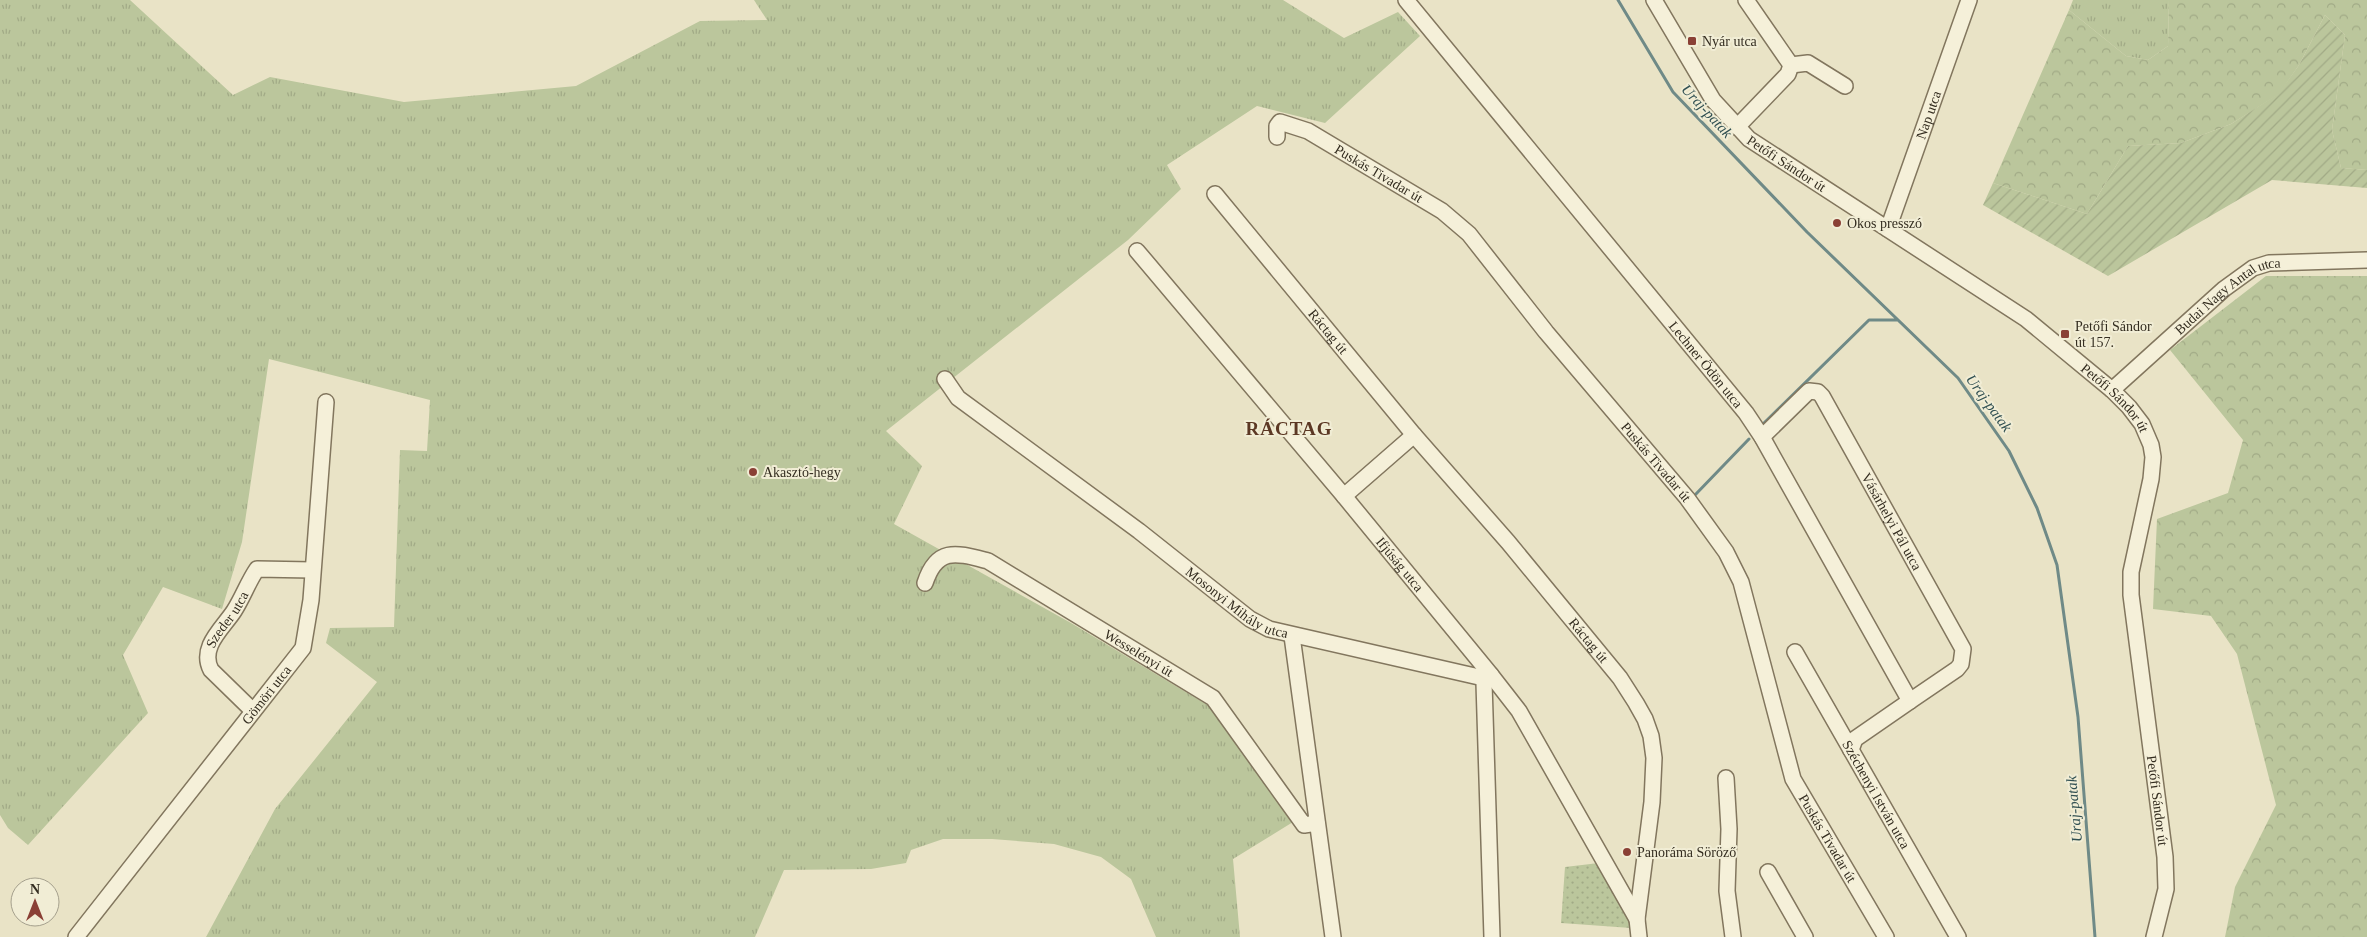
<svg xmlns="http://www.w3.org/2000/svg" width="2367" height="937" font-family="Georgia,serif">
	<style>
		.grass { fill: url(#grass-tufts) }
		.forest { fill: url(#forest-crowns) }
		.park { fill: url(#park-dots) }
		.garden { fill: url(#garden-furrows) }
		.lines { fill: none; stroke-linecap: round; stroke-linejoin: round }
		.stream { stroke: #6f8a87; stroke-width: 3 }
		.minor-casing { stroke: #82765e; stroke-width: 18 }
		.minor { stroke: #f5f0d9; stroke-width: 15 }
		.poi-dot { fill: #8a4035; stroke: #f1edd5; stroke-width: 2 }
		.labels { text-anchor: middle; stroke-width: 4; stroke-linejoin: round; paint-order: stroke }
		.poi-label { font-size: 14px; fill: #342d20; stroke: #f1edd5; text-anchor: start }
		.street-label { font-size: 14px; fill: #342d20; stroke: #f1edd5 }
		.water-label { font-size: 15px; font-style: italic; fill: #315052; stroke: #f1edd5 }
		.district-label { font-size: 19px; font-weight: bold; letter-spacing: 1px; fill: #5c3824; stroke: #f1edd5 }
	</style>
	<defs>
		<pattern id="grass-tufts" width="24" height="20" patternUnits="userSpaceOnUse" patternTransform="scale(1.25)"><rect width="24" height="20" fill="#bbc69c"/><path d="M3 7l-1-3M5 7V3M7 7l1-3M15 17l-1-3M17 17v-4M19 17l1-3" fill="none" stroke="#a1aa86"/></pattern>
		<pattern id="forest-crowns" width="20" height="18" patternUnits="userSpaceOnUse" patternTransform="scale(1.25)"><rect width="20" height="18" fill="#bbc69c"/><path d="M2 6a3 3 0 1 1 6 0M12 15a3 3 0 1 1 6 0" fill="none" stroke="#a1aa86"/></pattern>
		<pattern id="park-dots" width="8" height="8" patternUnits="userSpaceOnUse" patternTransform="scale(1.25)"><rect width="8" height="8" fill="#bbc69c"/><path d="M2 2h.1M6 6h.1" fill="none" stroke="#a1aa86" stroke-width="1.8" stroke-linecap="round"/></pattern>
		<pattern id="garden-furrows" width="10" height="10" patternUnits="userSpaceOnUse" patternTransform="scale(1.25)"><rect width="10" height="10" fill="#bbc69c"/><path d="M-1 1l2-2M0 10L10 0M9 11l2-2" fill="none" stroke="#a1aa86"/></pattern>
	</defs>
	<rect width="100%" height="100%" fill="#e9e3c6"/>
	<path class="grass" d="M0 0H130L233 95 270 77 404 102 576 86 700 21 767 20 754 0H1283L1344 38 1398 12 1420 36 1325 123 1257 106 1167 165 1181 189 1128 240 886 431 922 466 894 524 1071 623 1209 706 1293 822 1233 859 1240 937H1156L1131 879 1101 857 1054 844 992 839H943L911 850 906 863 871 869 784 870 755 937H206L275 809 377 682 326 643 330 628 394 627 400 450 427 451 430 400 269 359 242 542 222 609 163 587 123 655 148 713 28 845 8 828 0 815Z
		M2073 0H2169L2168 46 2148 60 2126 56 2069 10Z"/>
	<path class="forest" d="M2169 0H2367V170L2341 168 2332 130 2345 35 2325 15 2299 65 2279 94 2231 124 2181 143 2128 146 2087 214 1993 183 2069 10 2126 56 2148 60 2168 46Z
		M2266 276H2367V937H2225L2235 887 2276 805 2237 654 2211 616 2153 609 2157 519 2228 493 2243 440 2170 350Z"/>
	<path class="park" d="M1599 863 1626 912 1631 928 1561 923 1565 867Z"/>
	<path class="garden" d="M2325 15 2345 35 2332 130 2341 168 2367 170V188L2272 180 2108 276 1983 205 1993 183 2087 214 2128 146 2181 143 2231 124 2278 94 2299 65Z"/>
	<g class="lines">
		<path class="stream" d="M1618 0 1673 92 1807 232 1958 378 2009 451 2037 508 2057 565 2078 717 2095 937
			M1763 424 1869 320H1897
			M1695 495 1749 439"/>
		<defs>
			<g id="minor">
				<path id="s1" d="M1406 0 1746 413 1762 437 1910 701 1855 739 1851 750"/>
				<path id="s2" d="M1654 0 1713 100 1749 139 2026 319 2112 390 2129 407 2142 424 2151 445 2153 457 2151 479 2131 572V595L2165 857 2166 889 2154 937"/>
				<path d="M1791 65 1808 63 1845 86"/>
				<path d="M1737 127 1788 74 1791 65 1746 0"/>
				<path id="s3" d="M1277 137V126L1280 122 1308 131 1442 211 1469 234 1546 332 1687 498 1726 552 1741 582 1793 779 1886 937"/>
				<path id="s4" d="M1215 194 1414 435 1508 542 1620 678 1636 703 1645 719 1651 736 1654 758 1652 802 1637 919 1639 937"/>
				<path id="s5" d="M1888 229 1969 0"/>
				<path id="s6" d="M1137 251 1344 496 1491 675 1484 683 1492 937"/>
				<path id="s7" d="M945 379 958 398 1139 531 1250 619 1269 629 1479 677 1491 675 1519 711 1637 919"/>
				<path id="s8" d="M2112 390 2224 289 2253 268 2269 263 2367 260"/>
				<path id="s9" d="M1762 437 1809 391 1818 392 1822 396 1963 649 1961 664 1957 669 1910 701"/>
				<path d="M1344 496 1414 435"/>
				<path id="s10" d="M925 583C937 546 957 553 988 561L1213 698 1304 825 1317 823"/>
				<path d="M1292 636 1333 937"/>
				<path id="s11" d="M1795 652 1958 937"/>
				<path id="s12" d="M253 711 211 670C199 647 223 628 234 611 243 597 248 582 257 569L312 570"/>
				<path d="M1726 778 1729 829 1727 891 1733 937"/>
				<path d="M1768 872 1805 937"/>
				<path id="s13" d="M76 937 303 648 311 600 326 402"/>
			</g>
		</defs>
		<use href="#minor" class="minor-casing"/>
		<use href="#minor" class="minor"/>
	</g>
	<g class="poi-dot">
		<rect x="1687" y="36" width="10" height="10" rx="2.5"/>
		<circle cx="1837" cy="223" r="5"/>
		<rect x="2060" y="329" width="10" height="10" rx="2.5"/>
		<circle cx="753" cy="472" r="5"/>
		<circle cx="1627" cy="852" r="5"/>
	</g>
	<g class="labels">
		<g class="poi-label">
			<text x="1702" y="46">Nyár utca</text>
			<text x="1847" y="228">Okos presszó</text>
			<text x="2075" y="331">Petőfi Sándor<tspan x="2075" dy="16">út 157.</tspan></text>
			<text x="763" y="477">Akasztó-hegy</text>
			<text x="1637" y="857">Panoráma Söröző</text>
		</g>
		<g class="street-label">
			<text dy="5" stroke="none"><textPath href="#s5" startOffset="121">Nap utca</textPath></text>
			<text dy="5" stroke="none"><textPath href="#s2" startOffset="214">Petőfi Sándor út</textPath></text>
			<text dy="5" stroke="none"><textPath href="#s3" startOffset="128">Puskás Tivadar út</textPath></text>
			<text dy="5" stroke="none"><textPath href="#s8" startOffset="151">Budai Nagy Antal utca</textPath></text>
			<text dy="5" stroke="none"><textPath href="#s4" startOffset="178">Ráctag út</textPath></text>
			<text dy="5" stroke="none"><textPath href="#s1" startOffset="472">Lechner Ödön utca</textPath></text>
			<text dy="5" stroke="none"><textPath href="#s2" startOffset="619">Petőfi Sándor út</textPath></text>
			<text dy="5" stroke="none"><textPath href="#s3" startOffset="532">Puskás Tivadar út</textPath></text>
			<text dy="5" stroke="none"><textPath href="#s9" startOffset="224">Vásárhelyi Pál utca</textPath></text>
			<text dy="5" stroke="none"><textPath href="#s6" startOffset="409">Ifjúság utca</textPath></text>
			<text dy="5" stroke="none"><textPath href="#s7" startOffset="370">Mosonyi Mihály utca</textPath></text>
			<text dy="5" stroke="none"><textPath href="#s12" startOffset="115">Szeder utca</textPath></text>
			<text dy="5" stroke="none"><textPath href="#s4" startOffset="582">Ráctag út</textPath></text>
			<text dy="5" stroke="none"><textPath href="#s10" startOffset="255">Wesselényi út</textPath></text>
			<text dy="5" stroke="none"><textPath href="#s13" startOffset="308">Gömöri utca</textPath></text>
			<text dy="5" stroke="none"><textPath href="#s11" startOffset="164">Széchenyi István utca</textPath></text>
			<text dy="5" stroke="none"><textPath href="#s2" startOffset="1039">Petőfi Sándor út</textPath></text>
			<text dy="5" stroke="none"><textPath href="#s3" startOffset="952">Puskás Tivadar út</textPath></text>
		</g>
		<g class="water-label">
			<text transform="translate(1707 111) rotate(47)" y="5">Uraj-patak</text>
			<text transform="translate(1989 403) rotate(54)" y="5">Uraj-patak</text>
			<text transform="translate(2074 809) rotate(-95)" y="5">Uraj-patak</text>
		</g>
		<g class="district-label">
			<text x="1289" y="435">RÁCTAG</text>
		</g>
	</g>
	<g transform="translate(35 902)"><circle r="24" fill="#f1edd5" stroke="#a5a08d"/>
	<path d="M0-4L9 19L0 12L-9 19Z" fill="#8a4035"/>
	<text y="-8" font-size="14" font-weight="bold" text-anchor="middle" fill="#342d20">N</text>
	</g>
</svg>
